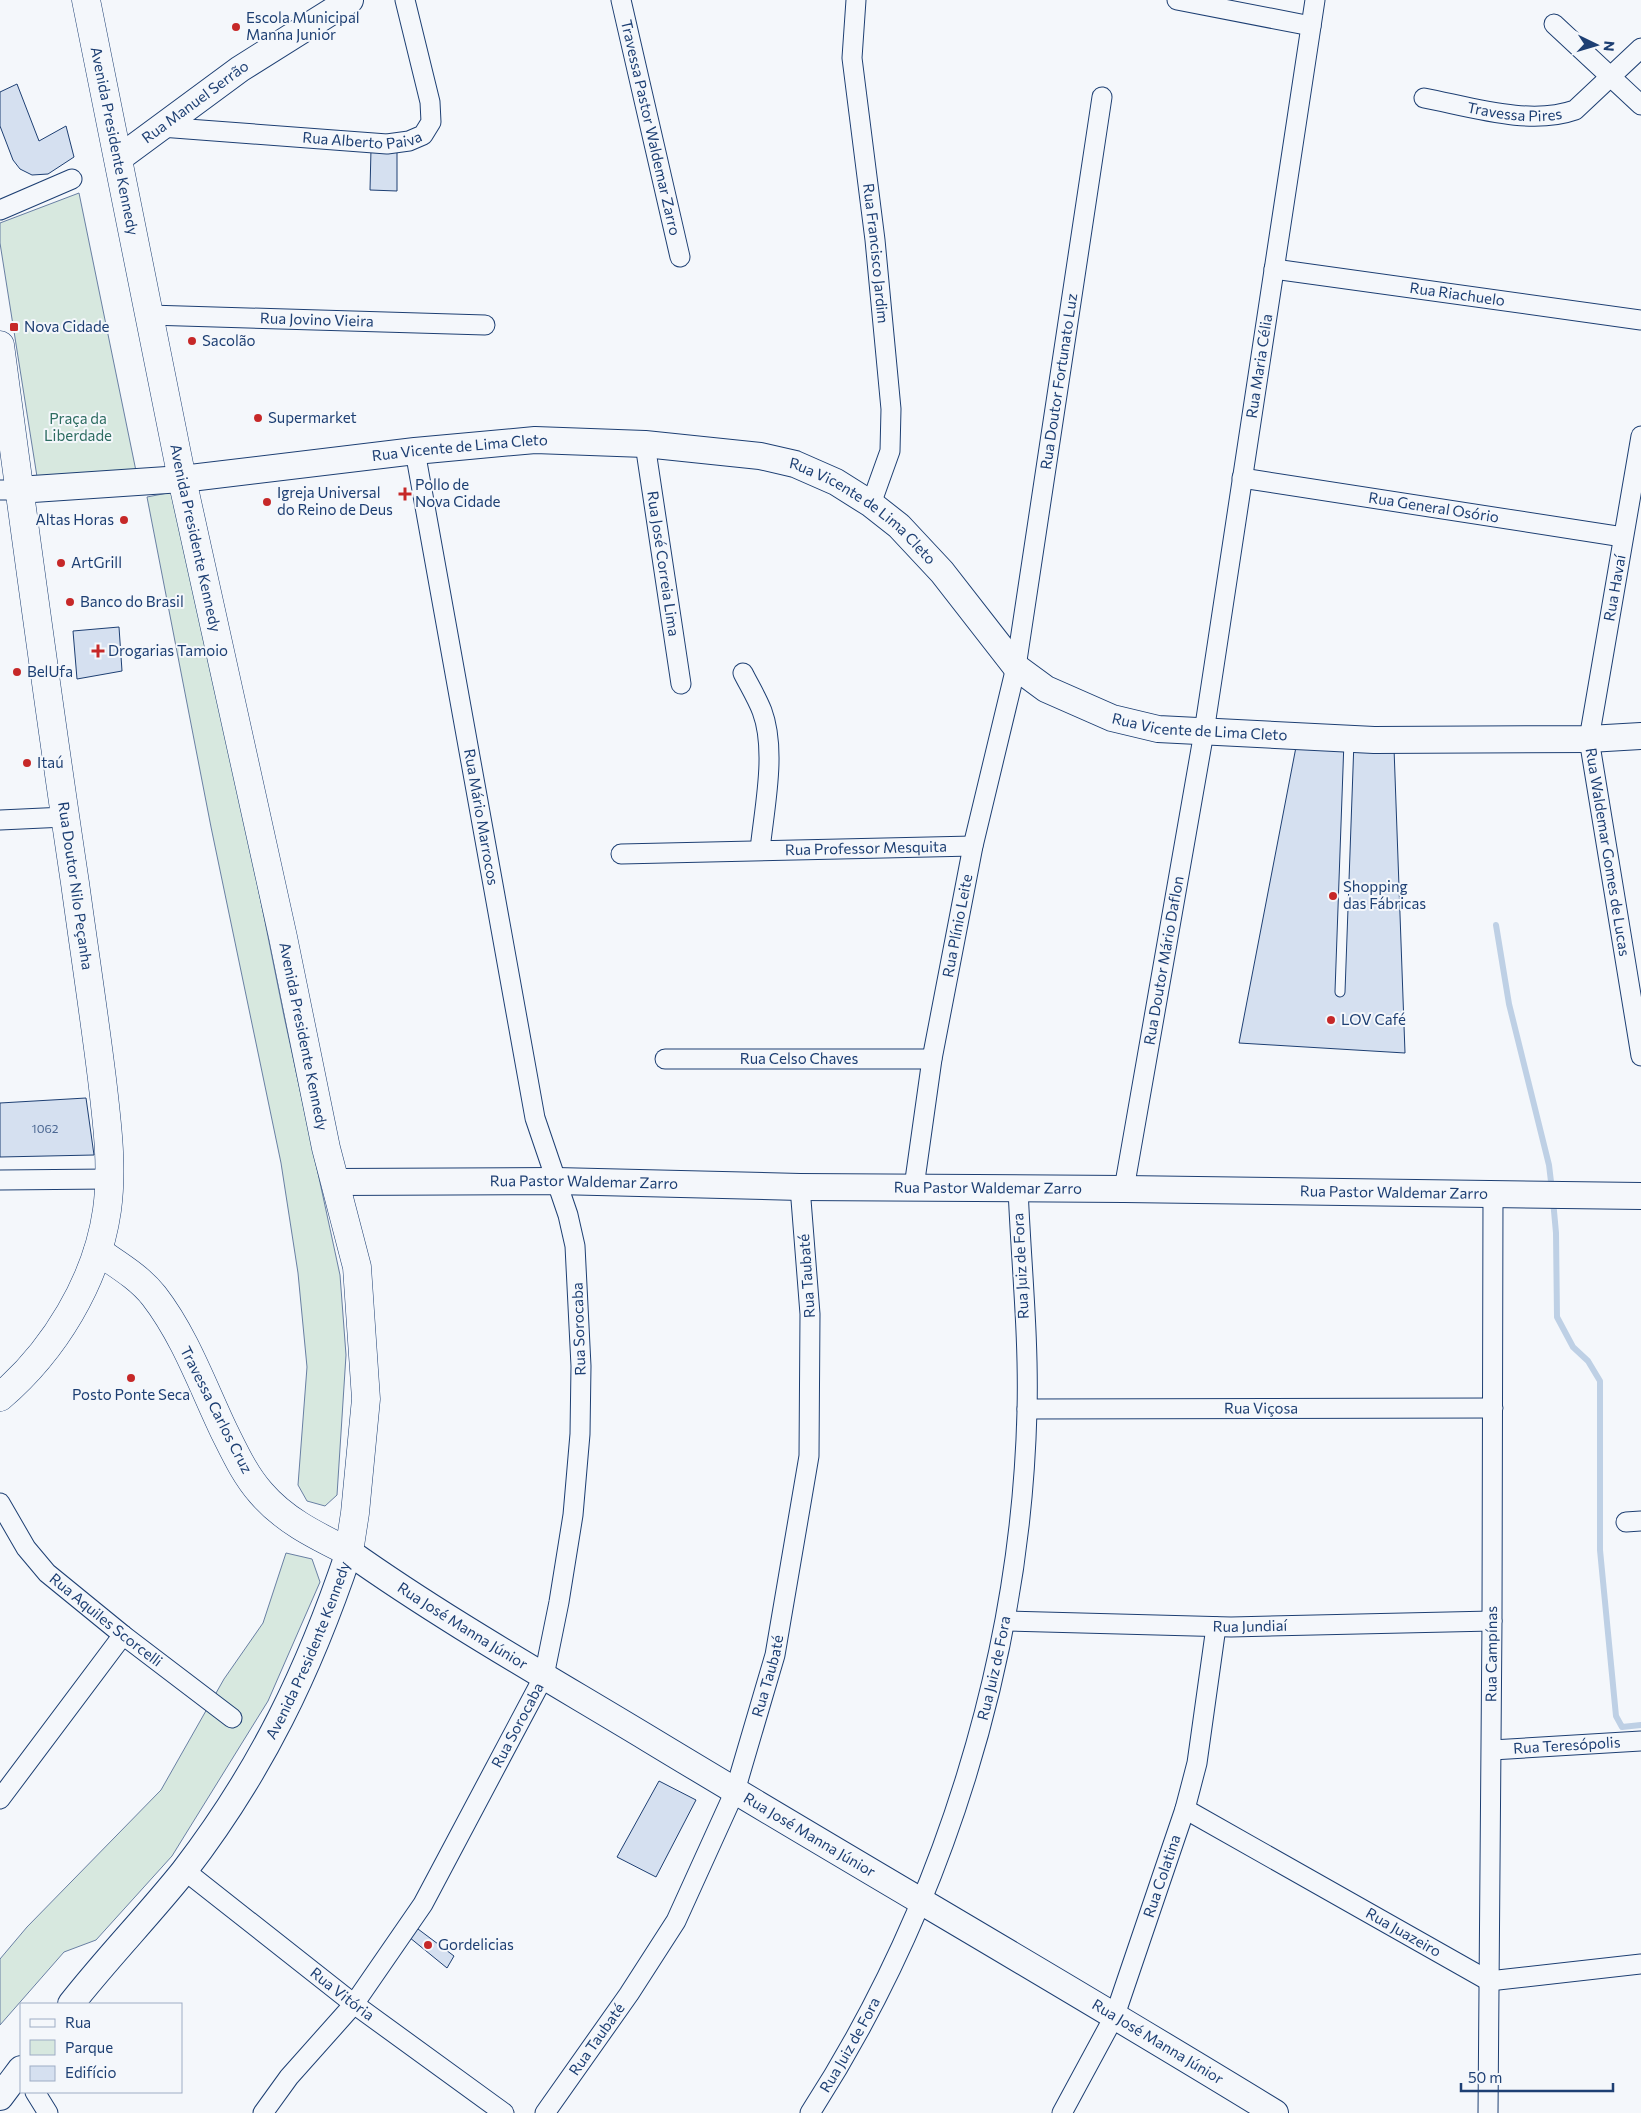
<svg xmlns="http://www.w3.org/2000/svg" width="1641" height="2113" font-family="Commissioner,sans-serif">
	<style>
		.green { fill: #d7e8df; stroke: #687fa3 }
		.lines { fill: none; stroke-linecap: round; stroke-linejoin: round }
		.stream { stroke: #bed0e5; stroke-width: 6 }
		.building { fill: #d5e0f0; stroke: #1d3f73 }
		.lane-casing { stroke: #1d3f73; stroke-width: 11 }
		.street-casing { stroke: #1d3f73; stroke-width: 21 }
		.secondary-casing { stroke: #1d3f73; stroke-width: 28 }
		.primary-casing { stroke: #1d3f73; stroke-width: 29 }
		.lane { stroke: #f4f7fb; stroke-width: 9 }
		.street { stroke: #f4f7fb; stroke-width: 19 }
		.secondary { stroke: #f4f7fb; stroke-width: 26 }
		.primary { stroke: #f4f7fb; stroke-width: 28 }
		.poi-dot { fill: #c62828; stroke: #f4f7fb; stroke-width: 2 }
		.labels { text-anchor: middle; stroke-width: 4; stroke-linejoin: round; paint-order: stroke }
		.number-label { font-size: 12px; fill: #4b6792 }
		.poi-label { font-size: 15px; fill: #1d3f73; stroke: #f4f7fb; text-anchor: start }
		.street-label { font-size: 15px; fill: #1d3f73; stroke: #f4f7fb }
		.park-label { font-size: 15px; fill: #2c6c60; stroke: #f4f7fb }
	</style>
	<rect width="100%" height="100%" fill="#f4f7fb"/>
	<path class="green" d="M79 193 136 471 38 483 0 243V223Z
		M178 491 284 1016 340 1275 346 1355 337 1495 325 1506 307 1501 298 1485 307 1367 298 1273 281 1163 211 827 147 497Z
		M286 1553 312 1559 320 1582 268 1701 172 1856 96 1940 64 1952 0 2025V1959L27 1927 161 1790 224 1679 263 1623Z"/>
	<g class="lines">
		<path class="stream" d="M1496 925 1509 1004 1549 1165 1552 1190
			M1553 1200 1556 1233 1557 1317 1573 1347 1588 1361 1600 1381V1550L1616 1716 1622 1727 1641 1725"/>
	</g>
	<path class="building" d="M17 84 39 141 66 126 74 157 48 174 32 175 20 169 13 160 0 126V92Z
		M371 149 397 150V191L370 190Z
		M119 627 122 671 77 679 73 631Z
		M1296 747 1394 748 1405 1053 1239 1043Z
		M86 1098 94 1155 0 1157V1103Z
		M659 1781 696 1800 656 1877 617 1857Z
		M410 1923 454 1956 447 1968 404 1933Z"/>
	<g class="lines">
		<defs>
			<path id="lane" d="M1340 992 1349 741"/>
			<g id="street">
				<path id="s1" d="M621 0 680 257"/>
				<path id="s2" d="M856 0 852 58 875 240 891 409 890 451 871 504"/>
				<path d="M1177 0 1311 26"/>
				<path d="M1554 24 1641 105"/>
				<path id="s3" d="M1424 98C1471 107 1530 126 1575 110L1641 48"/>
				<path id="s4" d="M161 127 387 144 409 141 423 135 431 122 430 102 405 0"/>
				<path d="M0 210 72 179"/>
				<path id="s5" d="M1274 269 1641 320"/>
				<path id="s6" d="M149 315 485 325"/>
				<path id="s7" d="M1641 436 1589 739 1641 1056"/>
				<path id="s8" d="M645 444 681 684"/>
				<path id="s9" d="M1242 478 1623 537"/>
				<path d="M0 490H18"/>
				<path d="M743 673C749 685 757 698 762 711 777 751 764 809 760 850"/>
				<path d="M0 820 65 817"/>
				<path id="s10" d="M621 854 973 846"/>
				<path id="s11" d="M665 1059H932"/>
				<path d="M0 1180 109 1179"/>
				<path id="s12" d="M914 1187 932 1059 973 846 1016 667 1102 97"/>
				<path id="s13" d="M1124 1189 1204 732 1315 0"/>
				<path id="s14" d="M1027 1409 1493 1408"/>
				<path id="s15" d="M0 1503 26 1548 47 1573 123 1635 232 1718"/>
				<path d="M1626 1522 1641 1521"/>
				<path id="s16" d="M1006 1621 1231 1627 1492 1621"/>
				<path id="s17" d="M1492 1750 1641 1741"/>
				<path d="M0 1799 123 1635"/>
				<path id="s18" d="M1185 1809 1489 1981 1641 1964"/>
				<path id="s19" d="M184 1870 354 2004 504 2113"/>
				<path d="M35 2092 48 2113"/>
				<path id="s20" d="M263 2113 289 2077 354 2004 423 1904 544 1676 559 1602 573 1515 580 1434 581 1366 575 1246 568 1215 535 1118 415 451"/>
				<path id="s21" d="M545 2113 629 1994 676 1921 735 1791 775 1655 809 1456 810 1314 800 1187"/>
				<path id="s22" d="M810 2113C943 1907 1021 1656 1027 1411 1029 1337 1021 1262 1018 1188"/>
				<path id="s23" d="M1062 2113 1115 2015 1185 1809 1197 1763 1216 1627"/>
				<path id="s24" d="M1488 2113 1492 1621 1493 1195"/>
			</g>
			<g id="secondary">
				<path id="s25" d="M118 159 240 69 350 0"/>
				<path id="s26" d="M18 490 182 479 415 451 535 440 645 444 760 456 795 464 836 482 871 504 899 526 942 572 1016 667 1046 689 1112 718 1158 729 1374 740 1589 739 1641 736"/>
				<path id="s27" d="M336 1182 556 1181 800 1187 1124 1189 1641 1196"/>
				<path id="s28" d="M71 2004C107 1958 148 1916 184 1871 261 1771 309 1671 349 1552 445 1620 548 1678 649 1739 857 1865 1068 1986 1275 2113"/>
				<path d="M0 2097 21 2069"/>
			</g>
			<g id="primary">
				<path id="s29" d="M86 0 182 479 283 937 326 1148 357 1267 366 1399 355 1513 349 1552C317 1536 285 1521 261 1493 245 1475 235 1453 224 1431 203 1387 185 1336 154 1296 139 1277 118 1265 98 1251"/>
				<path id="s30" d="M0 345C24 525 48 704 75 883 84 949 94 1014 102 1079 107 1122 113 1167 107 1210 97 1281 54 1351 0 1397"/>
			</g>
		</defs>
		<use href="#lane" class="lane-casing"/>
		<use href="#street" class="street-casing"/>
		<use href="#secondary" class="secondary-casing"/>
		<use href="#primary" class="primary-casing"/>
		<use href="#lane" class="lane"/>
		<use href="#street" class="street"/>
		<use href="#secondary" class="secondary"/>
		<use href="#primary" class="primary"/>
	</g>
	<g class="poi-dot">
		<circle cx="236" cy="27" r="5"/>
		<rect x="9" y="322" width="10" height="10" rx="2.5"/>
		<circle cx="192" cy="341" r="5"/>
		<circle cx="258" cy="418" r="5"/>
		<path d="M402.5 486.5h5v5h5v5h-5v5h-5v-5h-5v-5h5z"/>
		<circle cx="267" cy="502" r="5"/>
		<circle cx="124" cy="520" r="5"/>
		<circle cx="61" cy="563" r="5"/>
		<circle cx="70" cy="602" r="5"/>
		<path d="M95.5 643.5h5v5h5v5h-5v5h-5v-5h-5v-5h5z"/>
		<circle cx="17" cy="672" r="5"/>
		<circle cx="27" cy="763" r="5"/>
		<circle cx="1333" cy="896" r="5"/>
		<circle cx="1331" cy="1020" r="5"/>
		<circle cx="131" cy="1378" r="5"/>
		<circle cx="428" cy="1945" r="5"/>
	</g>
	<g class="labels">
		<g class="number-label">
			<text x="45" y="1133">1062</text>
		</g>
		<g class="poi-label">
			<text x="246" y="23">Escola Municipal<tspan x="246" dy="17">Manna Junior</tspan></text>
			<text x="24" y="332">Nova Cidade</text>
			<text x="202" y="346">Sacolão</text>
			<text x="268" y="423">Supermarket</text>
			<text x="415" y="490">Pollo de<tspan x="415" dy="17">Nova Cidade</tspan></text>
			<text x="277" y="498">Igreja Universal<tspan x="277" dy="17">do Reino de Deus</tspan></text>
			<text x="114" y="525" text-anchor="end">Altas Horas</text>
			<text x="71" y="568">ArtGrill</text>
			<text x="80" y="607">Banco do Brasil</text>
			<text x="108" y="656">Drogarias Tamoio</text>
			<text x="27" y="677">BelUfa</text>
			<text x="37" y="768">Itaú</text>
			<text x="1343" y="892">Shopping<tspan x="1343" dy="17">das Fábricas</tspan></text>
			<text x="1341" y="1025">LOV Café</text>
			<text x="131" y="1400" text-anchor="middle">Posto Ponte Seca</text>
			<text x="438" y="1950">Gordelicias</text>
		</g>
		<g class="street-label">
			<text dy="5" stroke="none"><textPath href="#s25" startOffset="96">Rua Manuel Serrão</textPath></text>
			<text dy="5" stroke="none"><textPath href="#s3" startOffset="92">Travessa Pires</textPath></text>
			<text dy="5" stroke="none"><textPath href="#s1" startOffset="131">Travessa Pastor Waldemar Zarro</textPath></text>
			<text dy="5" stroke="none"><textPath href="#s4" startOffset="202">Rua Alberto Paiva</textPath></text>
			<text dy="5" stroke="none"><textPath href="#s29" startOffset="144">Avenida Presidente Kennedy</textPath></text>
			<text dy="5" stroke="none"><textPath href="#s2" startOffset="255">Rua Francisco Jardim</textPath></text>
			<text dy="5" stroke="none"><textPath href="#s5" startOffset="185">Rua Riachuelo</textPath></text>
			<text dy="5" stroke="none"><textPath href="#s6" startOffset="168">Rua Jovino Vieira</textPath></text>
			<text dy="5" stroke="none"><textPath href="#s13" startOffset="834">Rua Maria Célia</textPath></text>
			<text dy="5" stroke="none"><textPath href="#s12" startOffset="819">Rua Doutor Fortunato Luz</textPath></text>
			<text dy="5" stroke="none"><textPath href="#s26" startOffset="444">Rua Vicente de Lima Cleto</textPath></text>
			<text dy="5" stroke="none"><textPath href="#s9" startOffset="194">Rua General Osório</textPath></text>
			<text dy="5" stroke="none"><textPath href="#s26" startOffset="864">Rua Vicente de Lima Cleto</textPath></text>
			<text dy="5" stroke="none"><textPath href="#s29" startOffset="549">Avenida Presidente Kennedy</textPath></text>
			<text dy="5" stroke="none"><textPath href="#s8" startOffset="121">Rua José Correia Lima</textPath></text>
			<text transform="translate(1615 588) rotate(-80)" y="5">Rua Havaí</text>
			<text dy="5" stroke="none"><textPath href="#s26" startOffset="1284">Rua Vicente de Lima Cleto</textPath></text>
			<text transform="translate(481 817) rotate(80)" y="5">Rua Mário Marrocos</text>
			<text dy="5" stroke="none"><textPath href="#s10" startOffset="245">Rua Professor Mesquita</textPath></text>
			<text dy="5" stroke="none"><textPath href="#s7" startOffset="422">Rua Waldemar Gomes de Lucas</textPath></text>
			<text dy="5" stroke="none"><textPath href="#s30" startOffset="546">Rua Doutor Nilo Peçanha</textPath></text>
			<text dy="5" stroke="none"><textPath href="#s12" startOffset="265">Rua Plínio Leite</textPath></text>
			<text dy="5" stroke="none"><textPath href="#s13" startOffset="232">Rua Doutor Mário Daflon</textPath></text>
			<text dy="5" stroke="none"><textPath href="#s29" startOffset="1059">Avenida Presidente Kennedy</textPath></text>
			<text dy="5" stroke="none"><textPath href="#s11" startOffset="134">Rua Celso Chaves</textPath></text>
			<text dy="5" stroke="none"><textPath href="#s27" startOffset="248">Rua Pastor Waldemar Zarro</textPath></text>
			<text dy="5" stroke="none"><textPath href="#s27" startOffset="652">Rua Pastor Waldemar Zarro</textPath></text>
			<text dy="5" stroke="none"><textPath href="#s27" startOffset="1058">Rua Pastor Waldemar Zarro</textPath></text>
			<text transform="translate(1021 1266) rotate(-93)" y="5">Rua Juiz de Fora</text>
			<text transform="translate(807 1276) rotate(-94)" y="5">Rua Taubaté</text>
			<text transform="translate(579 1329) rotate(-92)" y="5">Rua Sorocaba</text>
			<text dy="5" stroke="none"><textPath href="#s14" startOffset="234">Rua Viçosa</textPath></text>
			<text transform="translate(216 1410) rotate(63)" y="5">Travessa Carlos Cruz</text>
			<text dy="5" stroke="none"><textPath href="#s15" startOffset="160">Rua Aquiles Scorcelli</textPath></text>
			<text dy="5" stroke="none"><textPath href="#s28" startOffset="671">Rua José Manna Júnior</textPath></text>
			<text dy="5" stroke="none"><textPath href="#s16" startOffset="244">Rua Jundiaí</textPath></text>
			<text dy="5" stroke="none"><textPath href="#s28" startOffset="429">Avenida Presidente Kennedy</textPath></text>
			<text dy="5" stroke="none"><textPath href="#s24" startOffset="459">Rua Campínas</textPath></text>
			<text dy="5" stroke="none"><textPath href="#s22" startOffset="484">Rua Juiz de Fora</textPath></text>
			<text dy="5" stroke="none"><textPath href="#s21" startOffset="495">Rua Taubaté</textPath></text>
			<text dy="5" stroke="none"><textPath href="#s20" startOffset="466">Rua Sorocaba</textPath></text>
			<text dy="5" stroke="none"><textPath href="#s17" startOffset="75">Rua Teresópolis</textPath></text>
			<text dy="5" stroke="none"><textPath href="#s28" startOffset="1076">Rua José Manna Júnior</textPath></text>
			<text dy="5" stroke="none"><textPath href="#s23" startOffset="258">Rua Colatina</textPath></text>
			<text dy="5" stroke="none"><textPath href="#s18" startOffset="251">Rua Juazeiro</textPath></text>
			<text dy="5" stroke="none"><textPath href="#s19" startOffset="201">Rua Vitória</textPath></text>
			<text dy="5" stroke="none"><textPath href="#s21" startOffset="90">Rua Taubaté</textPath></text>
			<text dy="5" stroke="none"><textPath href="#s28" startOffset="1481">Rua José Manna Júnior</textPath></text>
			<text dy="5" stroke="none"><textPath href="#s22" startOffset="79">Rua Juiz de Fora</textPath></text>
		</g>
		<g class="park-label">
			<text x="78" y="424">Praça da<tspan x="78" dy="17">Liberdade</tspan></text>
		</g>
	</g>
	<rect x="20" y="2003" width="162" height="90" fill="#f4f7fb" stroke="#9eadc5"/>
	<rect x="30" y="2019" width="25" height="8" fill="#f4f7fb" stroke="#9eadc5"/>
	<text x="65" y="2028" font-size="15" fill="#1d3f73">Rua</text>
	<rect x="30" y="2040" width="25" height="15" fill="#d7e8df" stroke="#9eadc5"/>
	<text x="65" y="2053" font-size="15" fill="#1d3f73">Parque</text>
	<rect x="30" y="2066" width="25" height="15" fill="#d5e0f0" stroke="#9eadc5"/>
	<text x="65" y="2078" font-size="15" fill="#1d3f73">Edifício</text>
	<g transform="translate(1596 45) rotate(95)" stroke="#f4f7fb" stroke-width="4" paint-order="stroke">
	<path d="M0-4L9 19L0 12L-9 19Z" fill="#1d3f73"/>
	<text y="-8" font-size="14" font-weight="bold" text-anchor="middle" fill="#1d3f73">N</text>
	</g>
	<path d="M1461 2083v8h152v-8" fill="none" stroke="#1d3f73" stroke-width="2.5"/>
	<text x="1468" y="2083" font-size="15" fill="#1d3f73" stroke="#f4f7fb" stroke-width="4" paint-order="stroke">50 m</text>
</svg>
